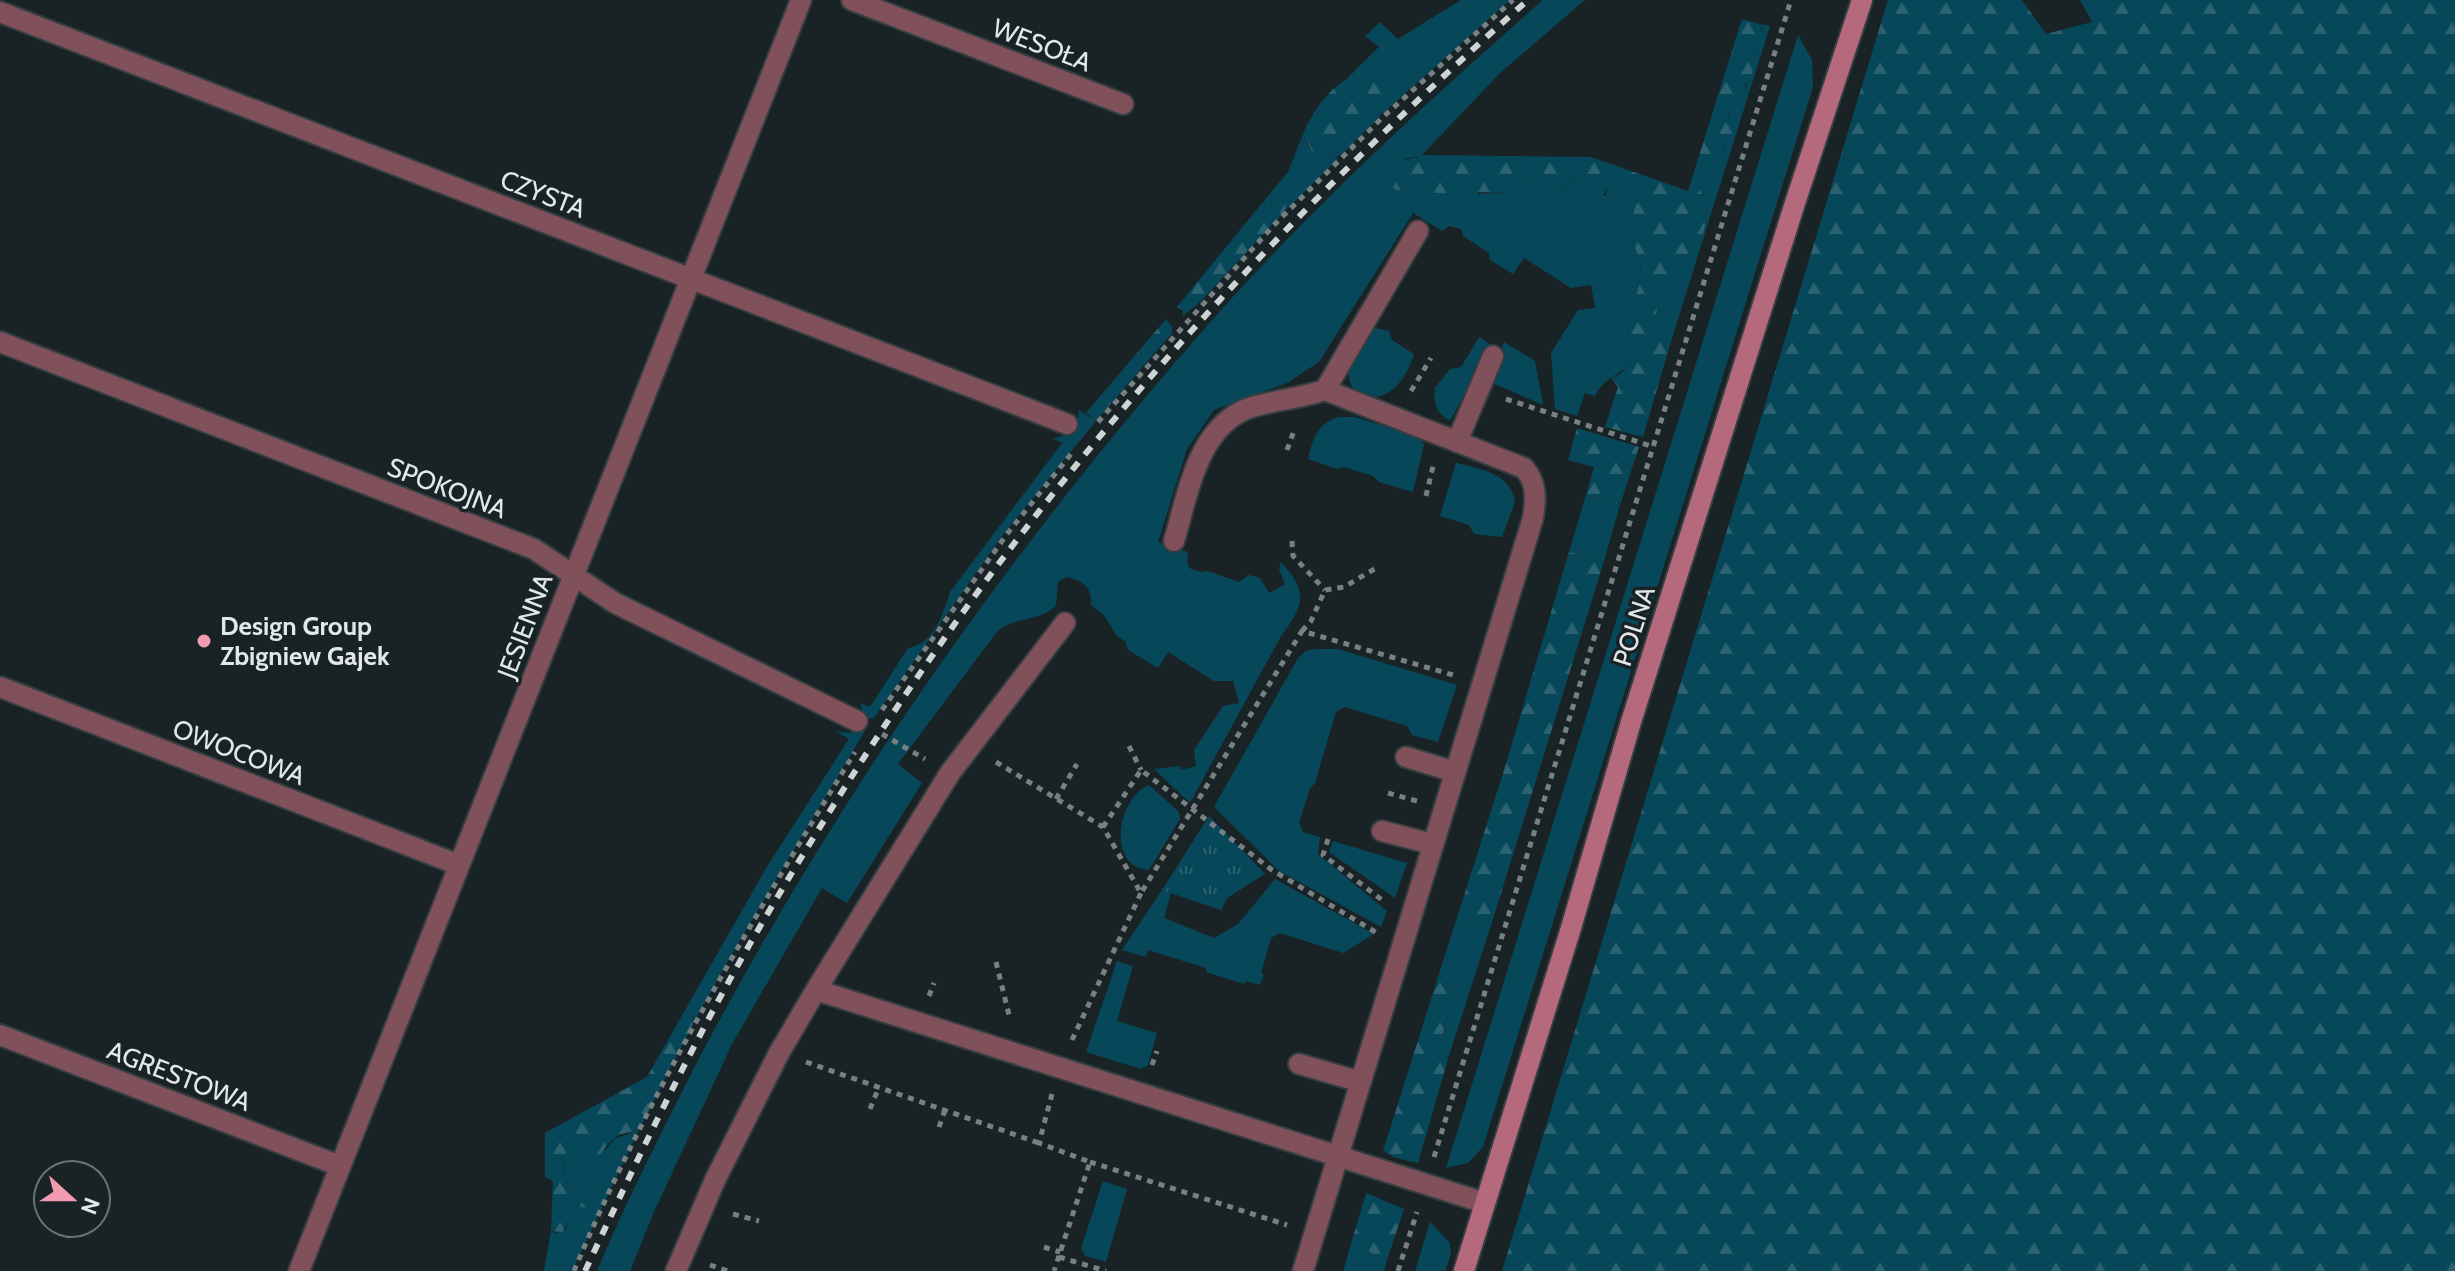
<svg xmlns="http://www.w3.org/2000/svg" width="2455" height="1271" font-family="Cabin,sans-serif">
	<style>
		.grass { fill: #06485a }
		.forest { fill: url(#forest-firs) }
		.park { fill: url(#park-tufts) }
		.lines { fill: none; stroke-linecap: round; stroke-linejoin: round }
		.street-casing { stroke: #353f41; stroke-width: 24 }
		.secondary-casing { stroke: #353f41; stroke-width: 24 }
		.path { stroke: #788083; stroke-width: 5; stroke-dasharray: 6 6; stroke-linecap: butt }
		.street { stroke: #80505b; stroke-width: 20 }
		.secondary { stroke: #b5697c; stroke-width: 20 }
		.rail { stroke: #ced4d6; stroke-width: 6; stroke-dasharray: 10 10; stroke-linecap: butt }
		.poi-dot { fill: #f29aaf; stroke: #192326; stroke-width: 3 }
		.labels { text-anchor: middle; stroke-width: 7; stroke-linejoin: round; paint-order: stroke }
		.street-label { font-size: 26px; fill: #e2e8ea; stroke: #192326 }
		.poi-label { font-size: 26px; font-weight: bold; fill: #e2e8ea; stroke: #192326; text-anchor: start }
	</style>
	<defs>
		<pattern id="forest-firs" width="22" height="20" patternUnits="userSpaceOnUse" patternTransform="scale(2)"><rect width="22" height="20" fill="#06485a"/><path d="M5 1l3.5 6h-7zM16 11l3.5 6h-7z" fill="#2a6272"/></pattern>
		<pattern id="park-tufts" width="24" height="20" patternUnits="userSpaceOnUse" patternTransform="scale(2)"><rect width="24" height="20" fill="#06485a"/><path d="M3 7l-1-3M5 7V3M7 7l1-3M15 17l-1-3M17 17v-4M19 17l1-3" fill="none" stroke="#2a6272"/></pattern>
	</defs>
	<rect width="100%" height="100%" fill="#192326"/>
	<path class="grass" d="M1461 0H1510L1382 114 1386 95 1369 67 1360 75 1347 78 1379 47 1365 36 1380 22 1398 39Z
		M1543 0H1585L1500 73 1422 155 1405 159 1407 192 1425 190 1459 194 1507 193 1527 180 1545 187 1555 195C1562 184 1575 177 1589 174L1593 180 1585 192 1605 196 1610 185 1616 182 1626 186 1637 201 1631 221 1633 244 1641 262 1640 281 1629 323 1630 363C1615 379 1605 376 1595 396L1585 393 1577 416 1555 409 1551 353 1578 310 1595 308 1591 285 1571 288 1524 258 1513 274 1490 260 1489 253 1463 236 1461 229 1449 226 1442 231 1413 213 1319 362 1287 383 1214 410 1187 449 1158 542 1188 552 1187 563 1191 569 1201 572 1208 571 1239 582 1249 575 1260 578 1269 593 1285 584 1279 569 1281 562C1308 591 1305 605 1281 636L1190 803 1154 769 1180 766 1181 770 1196 766 1194 750 1223 706 1239 703 1233 681H1214L1168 652 1158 668 1128 650 1126 642 1117 636 1103 614 1091 605C1092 587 1083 580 1066 577L1058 582 1056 606C1036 624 1017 614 996 633L898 764 922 783 847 903 822 888 732 1044 654 1212 630 1271H597C626 1202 660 1135 694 1068 835 798 1012 546 1214 318 1315 204 1428 101 1543 0Z
		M1759 24 1770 26 1669 348 1655 332 1657 308 1664 292 1684 281 1695 264 1702 239 1708 213 1707 200 1698 188C1700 176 1709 174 1719 170L1730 109 1740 108 1763 30Z
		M1798 35 1812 60 1813 87 1483 1147 1468 1163 1446 1168Z
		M1303 134 1308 147 1325 160 1339 158 1284 212 1286 205 1274 202 1269 208H1266L1263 202 1288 172Z
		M1375 328 1389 331 1392 340 1414 354C1393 424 1328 399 1355 351 1361 341 1365 334 1375 328Z
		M1479 337 1491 345 1450 421C1437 413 1433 404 1435 388L1450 369 1461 367Z
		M1504 342 1535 361 1543 405 1490 382Z
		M1079 410 1096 421 1002 536 874 718 865 719 860 703 870 707 908 648C934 644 943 614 950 592L1062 443 1052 438C1066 438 1080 424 1079 410Z
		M1339 417H1355L1418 437 1424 444 1423 449 1413 492 1379 482 1373 476 1344 467 1337 469 1308 459C1313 439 1317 423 1339 417Z
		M1456 463C1480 469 1511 473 1515 502L1502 537 1474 534 1469 525 1440 516Z
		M1586 495 1620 505 1604 561 1569 552Z
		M1316 649H1338L1457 685 1438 742 1412 735 1407 726 1345 707 1336 712 1315 783 1310 788 1299 823 1303 832 1320 837 1318 854 1387 911 1381 927 1279 871 1214 807 1298 658 1306 651Z
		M858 724 866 729 730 957 694 1022V1016L689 1011 684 1012 768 865 849 739 835 731 850 733Z
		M1149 785 1178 811 1180 819 1149 870C1106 867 1117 798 1149 785Z
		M1333 841 1407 863 1395 898 1329 852Z
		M1275 879 1374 934 1343 953 1280 933 1271 938 1261 973 1264 975 1260 985 1246 981 1244 984 1206 972V968L1148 950 1146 957 1122 950 1162 890 1171 893 1164 918 1214 938 1238 924Z
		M1493 919 1448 1059 1442 1039 1457 967 1445 955 1455 924Z
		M1117 961 1133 966 1117 1021 1157 1033 1148 1065 1141 1069 1086 1052Z
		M639 1130 572 1271H544L551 1231 556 1233 566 1229 568 1220 579 1206H586L591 1198 585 1191 568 1183C563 1171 560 1160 569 1149L606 1150 614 1139Z
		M1103 1181 1127 1189 1106 1262 1085 1256 1081 1248Z
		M1430 1222 1450 1243 1451 1254 1445 1271H1415Z
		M1351 1244 1387 1260 1384 1271H1343Z"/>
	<path class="forest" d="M1888 0H2022L2046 34 2092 22 2080 0H2455V1271H1502Z
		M1742 19 1759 24 1764 36C1752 49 1758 70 1745 85L1746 94 1740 109H1730L1728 116 1733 121 1732 134C1722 141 1721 151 1723 162L1719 170C1709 174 1700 176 1698 188L1707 200 1708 213 1702 239 1695 264 1684 281 1664 292 1657 308 1655 332 1669 348 1643 437 1605 427 1618 387 1611 378 1620 374 1630 363 1629 323 1640 281 1641 262 1633 244 1631 221 1637 201 1626 186 1615 182C1607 187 1605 196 1596 202L1586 199 1585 192 1593 180 1588 174C1576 177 1562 183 1555 195H1548L1545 187 1527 180 1507 193 1479 192 1465 203 1458 194C1438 192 1413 194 1394 189L1390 176 1393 164 1422 155 1591 157 1688 191Z
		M1369 67H1378C1385 81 1388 96 1383 110 1380 119 1369 127 1362 134 1339 158 1321 178 1303 134 1311 115 1327 90 1347 79 1355 73 1360 74 1369 67Z
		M1281 201 1286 205 1284 212 1200 302 1183 316 1182 310 1177 307 1263 202 1264 206 1269 208 1274 202Z
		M1166 319 1172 327V333L1096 421 1086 413Z
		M1577 428 1639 447 1620 505 1586 495 1594 467 1568 460Z
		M1569 552 1604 561 1493 919 1455 924 1505 767Z
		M1445 955 1457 967 1442 1039 1448 1059 1418 1163 1396 1158 1383 1151Z
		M692 1011 694 1022 639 1130C631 1132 620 1133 613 1139 599 1153 604 1158 580 1159L569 1150C559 1160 563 1171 568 1183L585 1191 591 1198 597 1196 600 1200 595 1211 579 1206 562 1232 551 1231 553 1181 545 1177V1133L647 1077 684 1012Z
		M1366 1193 1404 1209 1387 1260 1351 1244Z"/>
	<path class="park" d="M1209 816 1265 874 1227 898 1221 910 1162 890Z"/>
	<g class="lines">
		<defs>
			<path id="street" d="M852 0 1123 104
				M0 12 1067 424
				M0 342 534 549 615 603 857 721
				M1325 390 1418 231
				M1457 442 1493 356
				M1174 541C1188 494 1198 424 1252 407 1276 400 1301 398 1325 390L1524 468C1537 483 1536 498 1533 518L1303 1271
				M0 687 459 865
				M1406 757 1455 772
				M1382 831 1432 844
				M816 990 1485 1203
				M0 1035 340 1166
				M1299 1064 1361 1082
				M299 1271 801 0
				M676 1271 715 1180 779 1053 816 990 950 773 1065 623"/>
			<path id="secondary" d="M1464 1271 1571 928 1631 722 1795 203 1862 0"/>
		</defs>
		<use href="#street" class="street-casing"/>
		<use href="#secondary" class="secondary-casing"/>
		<path class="path" d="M1411 391 1431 358
			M1506 399 1654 447
			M1098 422 1273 226 1382 118 1513 0
			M1287 450 1295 428
			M1426 496 1434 462
			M1292 541 1293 556 1325 590
			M1302 631 1311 621 1325 590 1344 587 1376 568
			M882 710 1007 534 1071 454
			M882 734 925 759
			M1129 746 1141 770
			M996 762 1103 827 1141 893 1302 631 1453 675
			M1388 793 1417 801
			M1056 799 1077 764
			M1103 827 1141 770 1272 870 1377 933
			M1328 839 1323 855 1386 903
			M996 962 1010 1019
			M929 996 934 983
			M1072 1040 1141 893
			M806 1062 1039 1143
			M1152 1065 1157 1051
			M1052 1094 1039 1143 1090 1162 1054 1271
			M870 1109 879 1087
			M939 1127 945 1110
			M1434 1157 1791 0
			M1090 1162 1287 1225
			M733 1214 759 1221
			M1044 1247 1060 1252
			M1059 1257 1106 1271
			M710 1265 728 1271
			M574 1271C649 1092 754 917 855 752
			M1398 1271 1417 1212"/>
		<use href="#street" class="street"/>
		<use href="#secondary" class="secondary"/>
		<path class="rail" d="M585 1271C637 1160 690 1048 751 942 826 813 907 686 997 566 1153 359 1333 172 1528 0"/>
	</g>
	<circle class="poi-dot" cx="204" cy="641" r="8"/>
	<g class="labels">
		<g class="street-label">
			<text transform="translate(1042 45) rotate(21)" y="9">WESOŁA</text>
			<text transform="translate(543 194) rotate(21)" y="9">CZYSTA</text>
			<text transform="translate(447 488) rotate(21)" y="9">SPOKOJNA</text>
			<text transform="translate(525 626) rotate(-69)" y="9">JESIENNA</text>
			<text transform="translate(1634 626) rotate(-72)" y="9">POLNA</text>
			<text transform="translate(239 752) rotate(21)" y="9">OWOCOWA</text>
			<text transform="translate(179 1076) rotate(21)" y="9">AGRESTOWA</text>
		</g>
		<g class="poi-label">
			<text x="220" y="635">Design Group<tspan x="220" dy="30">Zbigniew Gajek</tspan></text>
		</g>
	</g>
	<g transform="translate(72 1199) rotate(111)"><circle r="38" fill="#192326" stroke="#697274" stroke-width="2"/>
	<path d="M0-6L14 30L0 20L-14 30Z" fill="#f29aaf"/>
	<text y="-12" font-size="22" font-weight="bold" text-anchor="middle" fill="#e2e8ea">N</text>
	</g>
</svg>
